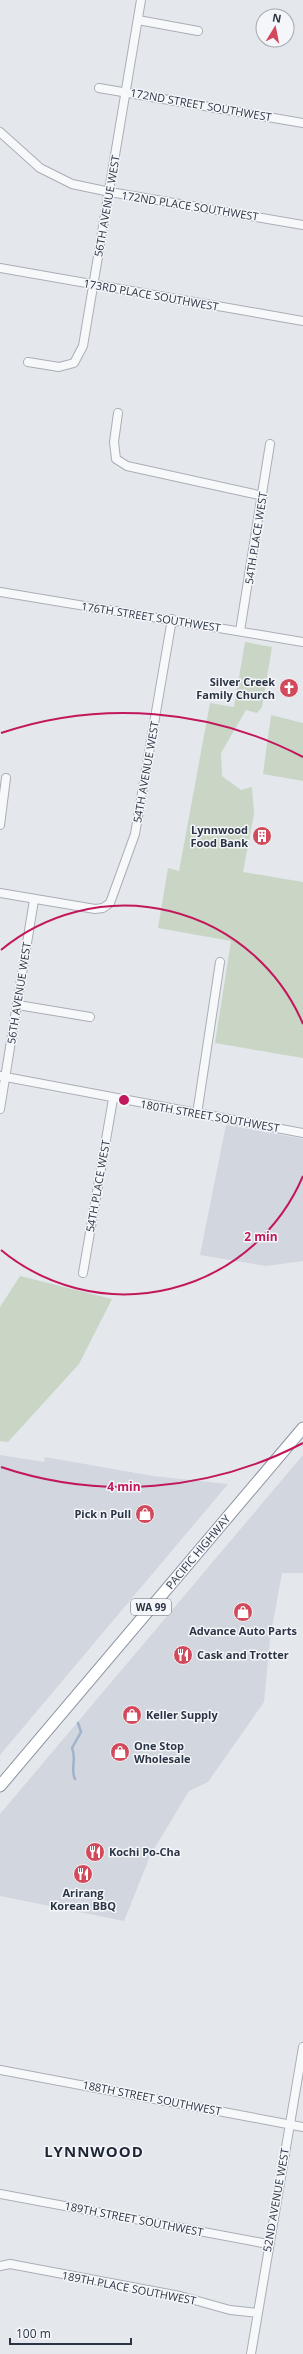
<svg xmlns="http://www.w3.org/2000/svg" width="303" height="2354" font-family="'Open Sans',sans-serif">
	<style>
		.built { fill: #d2d6de }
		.green { fill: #c9d6c5 }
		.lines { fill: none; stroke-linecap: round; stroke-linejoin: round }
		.stream { stroke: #9fb4cc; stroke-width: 2.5 }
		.minor-casing { stroke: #a9aeb7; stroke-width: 10 }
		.highway-casing { stroke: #8b94a3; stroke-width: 13 }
		.minor { stroke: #f7f8fa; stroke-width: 8 }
		.highway { stroke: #fff; stroke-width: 11 }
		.ring { fill: none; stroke: #c2185b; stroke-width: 2 }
		.labels { text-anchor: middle; stroke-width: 3; stroke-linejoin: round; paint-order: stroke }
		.shield { fill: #f4f6f9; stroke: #676e7b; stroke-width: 1 }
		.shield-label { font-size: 10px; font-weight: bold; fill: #2b3445 }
		.street-label { font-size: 11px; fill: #2b3445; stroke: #f4f6f9 }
		.poi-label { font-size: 11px; font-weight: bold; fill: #2b3445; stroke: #f4f6f9; text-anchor: start }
		.district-label { font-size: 15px; font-weight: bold; letter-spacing: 1px; fill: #1d2536; stroke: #f4f6f9 }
		.centre { fill: #c2185b; stroke: #f4f6f9; stroke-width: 2 }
		.ring-label { font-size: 12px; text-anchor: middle; font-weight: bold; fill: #c2185b; stroke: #f4f6f9; stroke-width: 3; stroke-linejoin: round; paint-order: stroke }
	</style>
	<rect width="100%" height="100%" fill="#e4e7ec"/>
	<path class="built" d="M226 1125 303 1139V1261L266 1266 200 1255Z
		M0 1455 44 1462 45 1457 153 1476 228 1484 0 1755Z
		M303 1455V1573H282L270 1639 264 1702 208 1782 189 1791 150 1856 124 1921 0 1896V1814Z"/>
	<path class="green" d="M245 642 272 647 262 707 257 713 246 710 221 753 222 776 241 790 252 787 254 814 243 872 303 882V1058L215 1043 231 941 158 928 168 868 179 871 210 703 234 707Z
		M271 715 303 723V781L263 774Z
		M20 1276 112 1299 79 1364 8 1442 0 1441V1307Z"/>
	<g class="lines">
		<path class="stream" d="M75 1779C70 1770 77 1759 72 1748L81 1732 78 1723"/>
		<defs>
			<path id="minor" d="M138 20 198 31
				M99 88 303 123
				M0 132 40 168 72 184 110 192 303 225
				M0 268 303 321
				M28 362 59 367 74 363 83 346 141 0
				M118 413 114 442 116 459 127 466 263 496
				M0 592 303 642
				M240 631 270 444
				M0 825 6 778
				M0 893 95 909 103 908 110 903 135 834 172 619
				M18 1005 90 1017
				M0 1076 303 1133
				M0 1109 34 900
				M197 1114 220 962
				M83 1273 113 1099
				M0 2070 303 2127
				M0 2194 268 2244
				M0 2266 10 2264 180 2296 230 2310 258 2313
				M251 2354 303 2047"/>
			<path id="highway" d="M0 1786 303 1428"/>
		</defs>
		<use href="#minor" class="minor-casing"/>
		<use href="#highway" class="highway-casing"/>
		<use href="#minor" class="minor"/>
		<use href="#highway" class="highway"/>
	</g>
	<g class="ring">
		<path d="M303 1176A194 194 0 0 1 1 1250M1 950A194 194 0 0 1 303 1024"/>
		<path d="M303 1443A387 387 0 0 1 1 1467M1 733A387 387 0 0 1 303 757"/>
	</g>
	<defs>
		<symbol id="church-disc" viewBox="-11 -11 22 22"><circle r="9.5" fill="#d1495b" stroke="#f4f6f9"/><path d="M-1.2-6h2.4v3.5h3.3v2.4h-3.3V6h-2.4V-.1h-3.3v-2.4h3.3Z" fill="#fff"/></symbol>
		<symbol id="building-disc" viewBox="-11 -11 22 22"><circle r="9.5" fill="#d1495b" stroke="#f4f6f9"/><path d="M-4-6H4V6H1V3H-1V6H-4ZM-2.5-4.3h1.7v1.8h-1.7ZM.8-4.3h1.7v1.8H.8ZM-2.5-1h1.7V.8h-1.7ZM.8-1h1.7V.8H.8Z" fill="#fff"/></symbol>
		<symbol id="shop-disc" viewBox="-11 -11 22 22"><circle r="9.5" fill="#d1495b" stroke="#f4f6f9"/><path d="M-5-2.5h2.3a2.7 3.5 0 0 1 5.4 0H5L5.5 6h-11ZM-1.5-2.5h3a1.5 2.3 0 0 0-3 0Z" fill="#fff"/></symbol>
		<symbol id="restaurant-disc" viewBox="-11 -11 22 22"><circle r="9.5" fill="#d1495b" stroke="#f4f6f9"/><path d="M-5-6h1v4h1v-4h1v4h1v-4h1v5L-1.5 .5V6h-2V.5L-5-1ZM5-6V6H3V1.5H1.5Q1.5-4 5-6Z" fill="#fff"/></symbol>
	</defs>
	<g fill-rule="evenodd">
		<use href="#church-disc" x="278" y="677" width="22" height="22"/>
		<use href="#building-disc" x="251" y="825" width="22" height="22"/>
		<use href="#shop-disc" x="134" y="1503" width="22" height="22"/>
		<use href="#shop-disc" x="232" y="1601" width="22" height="22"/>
		<use href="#restaurant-disc" x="172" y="1644" width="22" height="22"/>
		<use href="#shop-disc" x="121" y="1704" width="22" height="22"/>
		<use href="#shop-disc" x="109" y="1741" width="22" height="22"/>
		<use href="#restaurant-disc" x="84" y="1841" width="22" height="22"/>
		<use href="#restaurant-disc" x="72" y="1863" width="22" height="22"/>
	</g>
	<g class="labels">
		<rect class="shield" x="131" y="1599" width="40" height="16" rx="3"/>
		<g class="shield-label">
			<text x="151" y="1611">WA 99</text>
		</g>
		<g class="street-label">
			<text transform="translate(201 105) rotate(10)" y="4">172ND STREET SOUTHWEST</text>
			<text transform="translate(107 206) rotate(-80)" y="4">56TH AVENUE WEST</text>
			<text transform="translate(190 206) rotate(9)" y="4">172ND PLACE SOUTHWEST</text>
			<text transform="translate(151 295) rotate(10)" y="4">173RD PLACE SOUTHWEST</text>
			<text transform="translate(256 538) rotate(-81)" y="4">54TH PLACE WEST</text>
			<text transform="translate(151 617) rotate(9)" y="4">176TH STREET SOUTHWEST</text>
			<text transform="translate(146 772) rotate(-80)" y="4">54TH AVENUE WEST</text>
			<text transform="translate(19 993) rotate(-81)" y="4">56TH AVENUE WEST</text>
			<text transform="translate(210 1116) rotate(10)" y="4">180TH STREET SOUTHWEST</text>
			<text transform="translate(98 1186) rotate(-80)" y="4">54TH PLACE WEST</text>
			<text transform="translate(198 1552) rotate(-50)" y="4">PACIFIC HIGHWAY</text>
			<text transform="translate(152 2098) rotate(11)" y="4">188TH STREET SOUTHWEST</text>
			<text transform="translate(276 2200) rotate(-80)" y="4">52ND AVENUE WEST</text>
			<text transform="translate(134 2219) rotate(11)" y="4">189TH STREET SOUTHWEST</text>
			<text transform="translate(129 2288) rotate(11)" y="4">189TH PLACE SOUTHWEST</text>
		</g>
		<g class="poi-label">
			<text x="275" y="686" text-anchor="end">Silver Creek<tspan x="275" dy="13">Family Church</tspan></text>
			<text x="248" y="834" text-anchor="end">Lynnwood<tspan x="248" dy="13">Food Bank</tspan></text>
			<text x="131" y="1518" text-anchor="end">Pick n Pull</text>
			<text x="243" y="1635" text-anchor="middle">Advance Auto Parts</text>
			<text x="197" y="1659">Cask and Trotter</text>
			<text x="146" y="1719">Keller Supply</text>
			<text x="134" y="1750">One Stop<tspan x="134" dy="13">Wholesale</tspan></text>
			<text x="109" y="1856">Kochi Po-Cha</text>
			<text x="83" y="1897" text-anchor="middle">Arirang<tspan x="83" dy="13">Korean BBQ</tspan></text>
		</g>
		<g class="district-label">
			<text x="94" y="2157">LYNNWOOD</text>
		</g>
	</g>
	<circle cx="124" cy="1100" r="6" class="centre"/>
	<g class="ring-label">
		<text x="261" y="1241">2 min</text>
		<text x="124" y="1491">4 min</text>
	</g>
	<g transform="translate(275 28) rotate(10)"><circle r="19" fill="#f4f6f9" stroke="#a4a8b1"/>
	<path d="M0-3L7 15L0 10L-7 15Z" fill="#d1495b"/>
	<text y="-6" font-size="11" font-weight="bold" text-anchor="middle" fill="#2b3445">N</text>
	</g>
	<path d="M10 2338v6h121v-6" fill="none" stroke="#2b3445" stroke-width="2"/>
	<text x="16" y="2338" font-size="12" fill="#2b3445" stroke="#f4f6f9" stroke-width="3" paint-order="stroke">100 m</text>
</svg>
